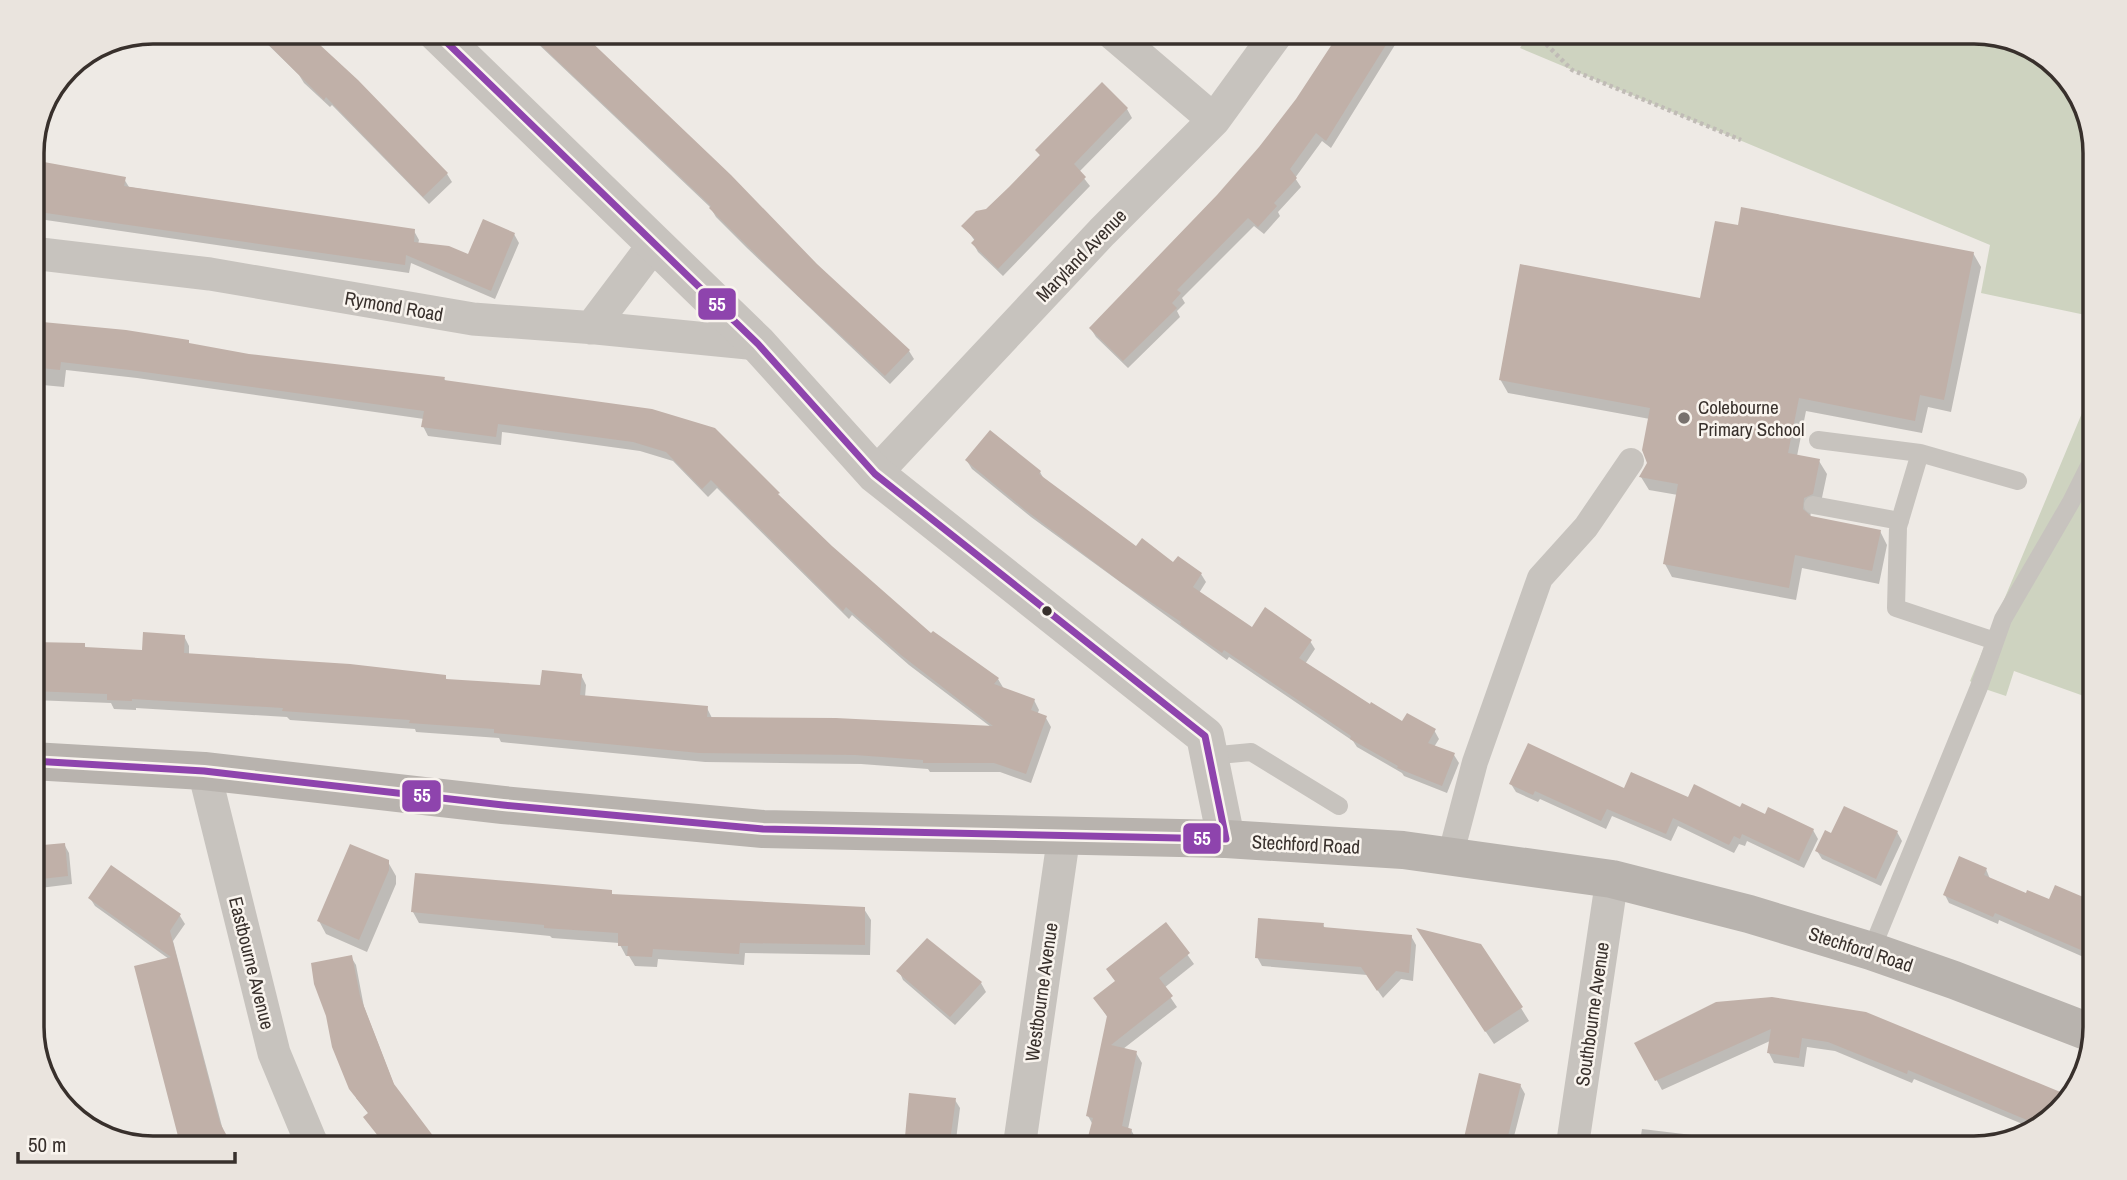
<svg xmlns="http://www.w3.org/2000/svg" width="2127" height="1180" font-family="'Archivo Narrow',sans-serif">
	<style>
		.green { fill: #ced3c0 }
		.shadow { fill: #0003 }
		.building { fill: #c0b0a8 }
		.lines { fill: none; stroke-linecap: round; stroke-linejoin: round }
		.path { stroke: #c0bbb6; stroke-width: 4.5; stroke-dasharray: 3.5 3.5; stroke-linecap: butt }
		.service { stroke: #c7c3be; stroke-width: 18 }
		.pedestrian { stroke: #c7c3be; stroke-width: 26 }
		.minor { stroke: #c7c3be; stroke-width: 33 }
		.tertiary { stroke: #c7c3be; stroke-width: 38 }
		.secondary { stroke: #b8b3ae; stroke-width: 38 }
		.bus-1-casing { stroke: #f9f4ee; stroke-width: 12 }
		.bus-1 { stroke: #8e44ad; stroke-width: 7 }
		.poi-dot { fill: #78716d; stroke: #f9f4ee; stroke-width: 2.5 }
		.bus-dot { fill: #38302c; stroke: #f9f4ee; stroke-width: 2.5 }
		.labels { text-anchor: middle; stroke-width: 5; stroke-linejoin: round; paint-order: stroke }
		.street-label { font-size: 19px; fill: #38302c; stroke: #f9f4ee }
		.poi-label { font-size: 19px; fill: #38302c; stroke: #f9f4ee; text-anchor: start }
		.rim { fill: none; stroke: #38302c; stroke-width: 3.5 }
		.line-badge { stroke: #f9f4ee; stroke-width: 2.5 }
		.badge-label { font-size: 19px; text-anchor: middle; font-weight: bold; fill: #fff }
	</style>
	<rect width="100%" height="100%" fill="#eeeae5"/>
	<path class="green" d="M1530 32H1974L2034 48 2075 86 2095 145V317L1981 293 1990 245 1520 48Z
		M2095 382V700L2014 671 2006 696 1979 687 1970 681Z"/>
	<path class="shadow" d="M255 32H305L447 174 452 182 429 204 332 105 330 107 304 83 299 75Z
		M529 32H577L816 265 909 351 914 359 890 384 747 248 716 217 710 207 534 40Z
		M965 32H992L980 45Z
		M1182 32H1197L1191 39Z
		M1342 32H1403L1331 148 1322 141 1295 178 1301 187 1278 212 1280 216 1264 234 1254 226 1182 298 1185 303 1177 311 1180 317 1128 368 1096 337 1091 329 1218 196 1260 148 1297 100Z
		M1102 84 1127 109 1132 118 1079 172 1090 186 1003 276 978 252 973 243 975 241 964 226 987 211 1041 156 1037 151Z
		M32 162 124 179 129 187 414 231 419 240 418 244 469 257 514 234 519 243 495 299 411 263 409 273 32 218Z
		M1973 253 1981 267 1951 412 1928 407 1922 433 1806 411 1797 456 1819 461 1827 474 1820 507 1811 512 1810 518 1880 531 1887 545 1879 584 1802 568 1796 600 1672 577 1665 564 1678 495 1649 490 1641 477 1648 463 1650 419 1508 393 1500 379 1702 300Z
		M32 323 126 332 188 342 190 345 249 355 444 378 446 382 715 430 782 500 876 589 932 636 998 679 1004 689 1034 700 1039 710 1037 715 1046 718 1051 727 1031 783 1000 772H930L928 769 861 764 705 762 501 742 499 738 416 732 415 729 290 720 287 717 136 708V710L114 709 111 703 32 700V643L84 645 86 648 144 652 184 636 189 646V655L445 676 447 681 542 687 581 675 586 685 585 697 707 708 712 718 991 727 909 665 852 615 849 619 717 488 708 497 673 461 640 451 502 432 501 445 428 436 423 426 424 419 137 378 66 370 64 387 32 384Z
		M967 461 1040 472 1045 481 1136 549 1201 574 1206 582 1199 593 1253 629 1310 641 1315 649 1305 664 1370 706 1403 723 1434 730 1439 739 1434 747 1454 755 1459 763 1447 793 1404 776 1402 773 1357 747 1353 741 1229 657 1227 660 1031 517 972 469Z
		M1511 784 1625 790 1689 799 1741 810 1813 830 1818 839 1804 868 1747 841 1745 846 1739 844 1734 853 1678 826 1671 841 1612 816 1606 829 1540 799 1538 802 1516 792Z
		M1897 832 1902 841 1881 886 1822 859 1817 851 1832 836Z
		M64 844 69 853 72 884 32 889V848Z
		M388 862 396 876V884L367 952 326 934 319 921Z
		M111 867 180 916 185 924 173 941 224 1134 186 1148 169 959 95 906 90 898Z
		M1986 869 1990 879 2027 895 2050 901 2056 888 2095 904V962L1999 920 1998 924 1949 903 1945 895Z
		M613 896 864 909 871 920 870 955 745 953 744 965 658 959 657 967 635 966 629 956H626L619 943 552 938 550 936 419 923 413 912Z
		M1323 924 1325 929 1411 936 1416 945 1413 981 1401 979 1383 998 1367 975 1262 966 1257 957Z
		M1166 925 1194 964 1164 988 1177 1007 1123 1049 1136 1053 1142 1063 1128 1129 1131 1130 1137 1140 1135 1148H1087L1093 1125 1088 1116 1108 1018 1095 998 1116 982Z
		M927 941 981 983 986 992 955 1025 903 980 899 971Z
		M1426 942 1521 1008 1529 1021 1494 1044Z
		M351 957 356 965 364 1007 396 1090 369 1114 356 1098Z
		M1865 1013 2069 1098 2037 1130 1914 1079 1912 1083 1835 1051 1807 1047 1804 1067 1774 1063 1769 1053 1770 1041 1662 1090 1637 1044Z
		M1520 1085 1525 1094 1511 1148H1468L1464 1142Z
		M955 1100 960 1108 955 1148H906L908 1132Z
		M1642 1129 1692 1135 1697 1144 1696 1148H1639Z"/>
	<path class="building" d="M256 32H306L358 80 448 173 423 197 326 97 324 100Z
		M527 32H581L731 175 817 264 910 350 885 376 798 296 709 208 711 206Z
		M1340 32H1394L1326 141 1316 133 1290 169 1297 178 1274 203 1277 206 1258 227 1248 218 1177 290 1181 293 1172 303 1177 308 1123 361 1089 328 1217 195 1259 147 1296 99Z
		M1102 82 1128 108 1074 164 1086 177 998 269 971 243 975 239 961 226 976 211 986 209 1009 187 1040 155 1035 150Z
		M33 160 126 177 124 186 415 229 414 242 449 246 468 254 483 219 515 233 491 291 406 255 405 265 32 211Z
		M1741 207 1974 252 1944 400 1920 395 1915 421 1799 398 1788 453 1820 459 1813 494 1804 498 1803 509 1811 516 1881 530 1872 571 1795 555 1789 588 1663 564 1678 484 1639 477 1647 463 1642 450 1650 408 1499 380 1520 264 1700 298 1715 221 1738 225Z
		M32 321 126 330 189 340V343L249 354 445 377 444 380 652 409 715 428 780 493 778 494 832 546 931 633 933 631 999 678 994 684 1035 699 1031 710 1047 716 1026 774 994 763H923V760L855 755 699 753 494 733V729L409 723 410 720 282 711 283 708 132 699V701L107 700V694L32 691V642L85 643V647L142 650 143 632 185 635 184 653 350 664 446 675V679L540 685 542 670 582 674 580 695 708 706 707 717 836 718 993 726 901 655 846 607 843 611 711 480 702 489 666 452 633 442 498 424 496 437 421 427 424 411 130 370 61 362 60 370 32 367Z
		M990 430 1041 471 1039 474 1136 546 1142 538 1173 562 1178 556 1202 573 1193 587 1252 627 1265 607 1312 640 1299 658 1370 704 1371 702 1402 721 1407 713 1436 729 1428 743 1455 753 1442 786 1397 768 1398 766 1350 739 1351 736 1224 650 1222 653 1180 624 1181 622 1122 583 1024 509 965 460Z
		M1528 743 1624 788 1631 772 1688 797 1694 784 1740 807 1742 803 1765 814 1768 807 1814 829 1799 861 1742 834 1740 839 1734 836 1729 845 1673 818 1666 834 1607 809 1601 821 1535 791 1533 795 1509 784Z
		M1844 806 1898 831 1876 879 1815 851 1825 830 1831 833Z
		M65 843 68 876 32 880V846Z
		M350 844 389 860V870L359 940 317 921Z
		M1959 856 1987 868 1984 875 2026 893 2027 890 2049 899 2055 885 2095 902V956L1995 913 1993 917 1943 895Z
		M111 865 181 914 170 931 220 1123 234 1149H184L179 1140 134 966 171 957 88 898Z
		M415 873 612 890V894L865 907V945L740 943 739 954 653 949 652 957 627 956 628 946H618V933L544 928V925L411 912Z
		M1258 918 1324 923 1323 927 1412 935 1409 973 1396 971 1377 991 1361 967 1255 958Z
		M1166 922 1190 953 1159 978 1173 996 1111 1045 1137 1051 1122 1126 1132 1129 1127 1148H1085L1093 1118 1086 1116 1107 1016 1093 998 1115 981 1106 969Z
		M1416 928 1481 944 1523 1007 1485 1032Z
		M927 938 982 982 950 1017 896 971Z
		M352 955 360 996 394 1084 443 1149H382V1141L363 1117 368 1113 349 1089 332 1047 326 1016 314 984 311 963Z
		M1772 997 1866 1012 2070 1096 2041 1126 1908 1070 1907 1074 1828 1042 1802 1038 1799 1058 1767 1053 1771 1029 1655 1081 1634 1043 1716 1002Z
		M1479 1073 1521 1084 1505 1148H1468L1469 1144 1463 1142Z
		M909 1093 956 1098 949 1148H904Z"/>
	<g class="lines">
		<path class="path" d="M1546 32 1543 41 1572 70 1741 140"/>
		<path class="service" d="M1818 440 1920 453
			M1813 505 1900 521
			M1995 641 1896 608 1898 527 1920 453 2018 481
			M1209 756 1251 752 1339 806
			M1871 951 1979 687 2003 619 2071 502 2095 454"/>
		<path class="pedestrian" d="M1450 857 1475 762 1540 578 1586 527 1631 461"/>
		<path class="minor" d="M1111 32 1214 120
			M32 253 210 274 473 319 596 328 758 344
			M591 328 655 243
			M875 474 1102 232 1214 120 1278 32
			M204 771 274 1053 311 1142 316 1148
			M1019 1148 1064 835
			M1572 1148 1612 879"/>
		<path class="tertiary" d="M436 32 758 344 875 474 1205 736 1226 839"/>
		<path class="secondary" d="M32 761 204 771 503 805 763 829 1226 839 1403 850 1612 879 1749 914 1871 951 1954 980 2094 1034"/>
		<defs>
			<path id="bus-1" d="M32 761 204 771 503 805 763 829 1226 839 1205 736 875 474 758 344 436 32"/>
		</defs>
		<use href="#bus-1" class="bus-1-casing"/>
		<use href="#bus-1" class="bus-1"/>
	</g>
	<circle class="poi-dot" cx="1684" cy="418" r="7"/>
	<circle class="bus-dot" cx="1047" cy="611" r="6"/>
	<g class="labels">
		<g class="street-label">
			<text transform="translate(1081 255) rotate(-46)" y="7">Maryland Avenue</text>
			<text transform="translate(394 306) rotate(10)" y="7">Rymond Road</text>
			<text transform="translate(1306 844) rotate(3)" y="7">Stechford Road</text>
			<text transform="translate(1861 949) rotate(18)" y="7">Stechford Road</text>
			<text transform="translate(252 963) rotate(76)" y="7">Eastbourne Avenue</text>
			<text transform="translate(1041 992) rotate(-82)" y="7">Westbourne Avenue</text>
			<text transform="translate(1592 1014) rotate(-82)" y="7">Southbourne Avenue</text>
		</g>
		<g class="poi-label">
			<text x="1698" y="414">Colebourne<tspan x="1698" dy="22">Primary School</tspan></text>
		</g>
	</g>
	<path d="M0 0H2127V1180H0ZM153 44H1974A109 109 0 0 1 2083 153V1027A109 109 0 0 1 1974 1136H153A109 109 0 0 1 44 1027V153A109 109 0 0 1 153 44Z" fill="#eae4de" fill-rule="evenodd"/>
	<path class="rim" d="M153 44H1974A109 109 0 0 1 2083 153V1027A109 109 0 0 1 1974 1136H153A109 109 0 0 1 44 1027V153A109 109 0 0 1 153 44Z"/>
	<g class="line-badge">
		<rect x="697" y="287" width="40" height="34" rx="7" fill="#8e44ad"/>
		<rect x="401" y="779" width="41" height="34" rx="7" fill="#8e44ad"/>
		<rect x="1182" y="822" width="40" height="33" rx="7" fill="#8e44ad"/>
	</g>
	<g class="badge-label">
		<text x="717" y="311">55</text>
		<text x="422" y="802">55</text>
		<text x="1202" y="845">55</text>
	</g>
	<path d="M18 1152v10h217v-10" fill="none" stroke="#38302c" stroke-width="3.5"/>
	<text x="28" y="1152" font-size="21" fill="#38302c" stroke="#f9f4ee" stroke-width="5" paint-order="stroke">50 m</text>
</svg>
